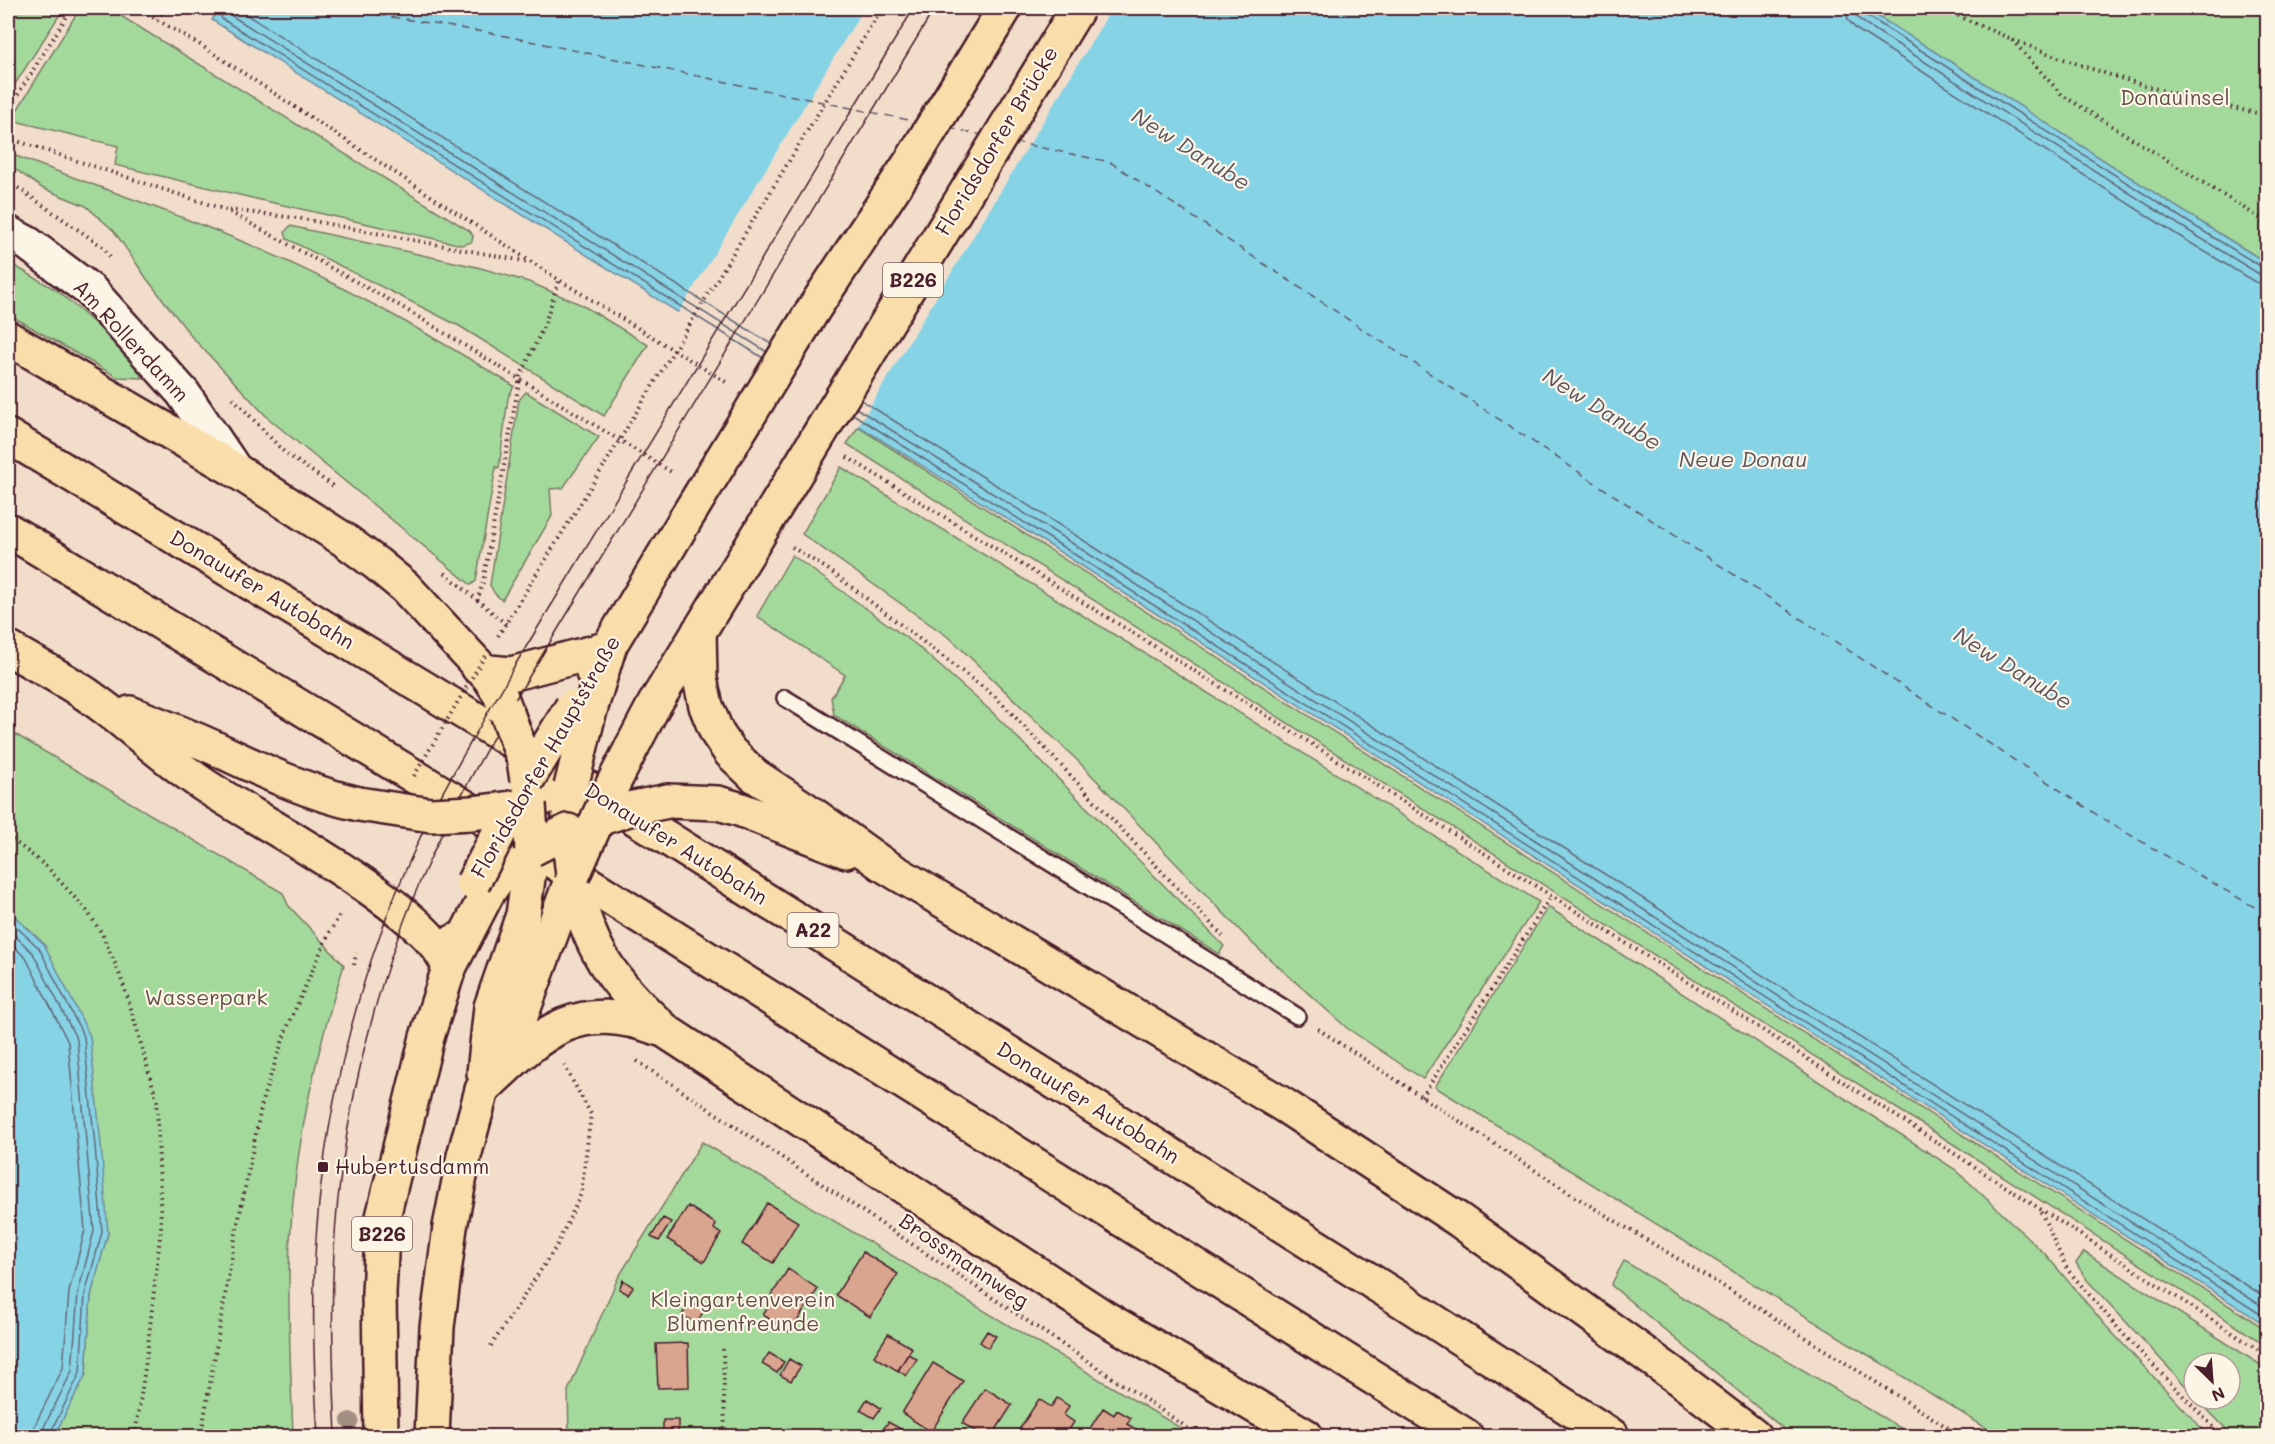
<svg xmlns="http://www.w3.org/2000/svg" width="2275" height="1444" font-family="Mali,sans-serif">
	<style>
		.green { fill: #a4d99c; stroke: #777c64; stroke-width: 1.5 }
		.water { fill: #87d3e6; stroke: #6f8b9b; stroke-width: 1.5 }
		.pier { fill: #f2ddcb }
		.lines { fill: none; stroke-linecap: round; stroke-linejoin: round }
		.shore { stroke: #626776; stroke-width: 1.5 }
		.ferry { stroke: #5c5563; stroke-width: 1.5; stroke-dasharray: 8 6; stroke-linecap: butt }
		.building { fill: #daa58f; stroke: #4a1f2b; stroke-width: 1.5 }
		.lane-casing { stroke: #4a1f2b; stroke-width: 20 }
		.secondary-casing { stroke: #4a1f2b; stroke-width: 38 }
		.primary-casing { stroke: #4a1f2b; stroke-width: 38 }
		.highway-casing { stroke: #4a1f2b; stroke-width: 38 }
		.path { stroke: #4a1f2b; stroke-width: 4; stroke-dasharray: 1.5 4.5; stroke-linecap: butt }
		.lane { stroke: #fcf5e5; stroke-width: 15 }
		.secondary { stroke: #fcf5e5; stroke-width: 33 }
		.primary { stroke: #f9deab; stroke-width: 33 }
		.highway { stroke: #f9deab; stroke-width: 33 }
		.tram { stroke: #4a1f2b; stroke-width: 1.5 }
		.primary-bridge-casing { stroke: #4a1f2b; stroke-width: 38; stroke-linecap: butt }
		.highway-bridge-casing { stroke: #4a1f2b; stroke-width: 38; stroke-linecap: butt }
		.path-bridge { stroke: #4a1f2b; stroke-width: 4; stroke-dasharray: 1.5 4.5; stroke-linecap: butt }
		.primary-bridge { stroke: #f9deab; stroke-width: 33 }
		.highway-bridge { stroke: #f9deab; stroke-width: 33 }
		.tree { fill: #a28e82 }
		.poi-dot { fill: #4a1f2b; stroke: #fcf5e5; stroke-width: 2 }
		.labels { text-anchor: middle; stroke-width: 4.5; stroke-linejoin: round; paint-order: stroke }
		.shield { fill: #fcf5e5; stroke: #7f5f63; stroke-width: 1.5 }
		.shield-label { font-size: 20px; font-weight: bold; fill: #4a1f2b }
		.park-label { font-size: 21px; fill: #604e47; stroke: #fcf5e5 }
		.street-label { font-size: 21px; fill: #4a1f2b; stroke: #fcf5e5 }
		.poi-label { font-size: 21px; fill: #4a1f2b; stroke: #fcf5e5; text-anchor: start }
		.water-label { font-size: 22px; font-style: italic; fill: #5c5563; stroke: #fcf5e5 }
	</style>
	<rect width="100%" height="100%" fill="#f2ddcb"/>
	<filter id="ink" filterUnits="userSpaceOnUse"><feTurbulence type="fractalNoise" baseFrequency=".0167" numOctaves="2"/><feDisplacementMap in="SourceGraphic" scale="12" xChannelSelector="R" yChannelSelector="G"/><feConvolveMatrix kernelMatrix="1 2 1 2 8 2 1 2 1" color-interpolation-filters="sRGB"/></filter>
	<g filter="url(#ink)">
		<path class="green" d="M8 8H64L8 95Z
			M80 8H108L470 231 473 236 472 242 462 245 256 199 115 165 118 146 11 120Z
			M1864 8H2267V263L2192 217Z
			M8 153C81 181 156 206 229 236 328 276 423 330 514 386L508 398 499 468 496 467 476 581 471 585 268 418 192 337 147 279 114 231 86 206 42 188 8 164Z
			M290 226 477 267 529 282 582 305 648 345 604 416 461 327 287 239 285 232Z
			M8 262 58 291 128 353 142 378 117 377 8 314Z
			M526 392 599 437 563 488 550 489 552 516 502 600 495 594 490 585 519 400Z
			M858 427 2267 1330V1346L1953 1144 847 444Z
			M841 467 1157 661 1539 902 1423 1079 1347 1028 1253 944 1079 762 951 639 802 534Z
			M792 555 915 644 992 712 1224 946 1219 954 834 715 831 698 845 675 757 616Z
			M8 730 283 893 288 905 344 965C315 1054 295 1147 290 1241 287 1306 291 1372 293 1436H54L86 1374 91 1295 108 1233 44 944 8 910Z
			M1548 907 1956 1170 2046 1255 2106 1326 2209 1436H1999L1435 1087Z
			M702 1142 1194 1436H569L568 1391 618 1278Z
			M2084 1252 2267 1369V1436H2233L2197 1399H2230V1363H2194V1395L2087 1280 2076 1263Z
			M1624 1261 1724 1323 1914 1436H1792L1611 1285Z"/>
		<path class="water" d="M219 8H1864C2000 90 2131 181 2267 263V1326L1060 552 212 20Z
			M8 910 44 944 90 1036 101 1145 108 1233 91 1295 86 1374 54 1436H8Z"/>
		<path class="pier" d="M864 8H1112L857 428 677 315Z"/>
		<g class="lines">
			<path class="shore" d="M224 8 221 17 222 19 763 358
				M231 8 232 16 767 352
				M240 8 242 12 771 344
				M1846 8 1848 20 1856 29 2179 236 2255 282 2268 284
				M1855 8 1856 16 1861 21 2184 228 2259 274 2268 275
				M1862 8 1866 15 2188 222 2262 267 2268 268
				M861 400 1072 533 2268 1299
				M856 408 1067 540 2268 1310
				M853 414 1063 547 2268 1319
				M8 919 39 948 84 1037 95 1146 102 1232 85 1294 80 1373 49 1436
				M8 929 33 953 77 1040 94 1231 78 1293 72 1371 43 1429 41 1436
				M8 941 26 958 68 1042 85 1230 69 1292 63 1368 35 1425 32 1436"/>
			<path class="ferry" d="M336 8 496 34 918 122
				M949 128 983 135
				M1014 142 1110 162 2108 822 2268 915"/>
		</g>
		<path class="building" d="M767 1203 798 1222 773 1263 742 1244Z
			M688 1206 716 1224 714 1229 721 1234 704 1262 667 1239Z
			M663 1218 671 1222 659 1241 651 1237Z
			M863 1252 898 1274 870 1317 836 1295Z
			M788 1269 818 1289 790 1332 763 1315 773 1300 770 1298Z
			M623 1280 633 1287 628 1294 619 1289Z
			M690 1302 704 1310 696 1324 682 1315Z
			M987 1331 996 1336 988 1348 980 1342Z
			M888 1334 912 1348 898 1371 874 1356Z
			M688 1343 689 1387 658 1388 656 1344Z
			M769 1353 784 1362 777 1373 762 1364Z
			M908 1354 917 1359 906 1376 898 1370Z
			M789 1359 801 1366 791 1381 780 1375Z
			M933 1363 963 1381 931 1432 902 1413Z
			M985 1388 1012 1405 992 1436H983L962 1423Z
			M1057 1398 1069 1406 1064 1415 1074 1422 1065 1436H1015L1039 1399 1051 1407Z
			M867 1399 881 1408 874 1418 860 1410Z
			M1103 1408 1114 1415 1117 1410 1131 1418 1127 1424 1139 1431 1135 1436H1085Z
			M663 1420H678V1436H663Z
			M888 1422 901 1429 896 1436H886L881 1433Z"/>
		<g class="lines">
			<defs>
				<path id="lane" d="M785 698 1297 1016"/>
				<path id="secondary" d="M8 233 27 243 91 291 183 393 235 470"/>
				<path id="primary" d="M813 310 912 160 1005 8
					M235 470 343 539 377 564 405 587 489 677 499 692 507 713
					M8 648C36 665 67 680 93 699 131 726 165 759 204 785 259 822 431 910 449 968
					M478 667 489 672 511 674 609 648
					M593 673 688 515
					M130 713C159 725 190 736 219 750 265 772 309 793 359 804
					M633 745 654 705 748 552
					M512 808 529 804 571 787
					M484 1073 491 1007 523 915 532 849
					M381 1436 379 1293 383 1217 427 1037 449 968 455 941
					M432 1436 437 1327 450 1227 464 1156 482 1090 521 1016 573 875"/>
				<path id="highway" d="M8 338 235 470
					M8 436 551 765 1398 1298 1612 1436
					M8 530 511 835 1466 1436
					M699 631 700 679 706 706 717 733 730 752 754 775 808 811 882 864 1285 1106 1459 1220 1673 1374 1754 1436
					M588 717 609 648
					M571 787 568 831 593 821
					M668 801 718 803 739 809 846 851
					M573 875C587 948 612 983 667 1032L1105 1318 1306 1436
					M449 968 488 892 499 877 532 849
					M482 1090C541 1034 574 997 660 1029"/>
			</defs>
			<use href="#lane" class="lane-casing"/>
			<use href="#secondary" class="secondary-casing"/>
			<use href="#primary" class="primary-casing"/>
			<use href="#highway" class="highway-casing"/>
			<path class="path" d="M137 8 202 46 559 280 726 382
				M1942 8C2041 56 2159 95 2268 115
				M157 20 164 8
				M2012 40 2062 95 2268 223
				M8 110 72 8
				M8 138 226 210 402 307 673 473
				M8 181 103 247 112 259
				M229 210 297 218 529 262
				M233 398 284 452 333 486
				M847 457 1271 718 1755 1025 2268 1356
				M792 547 829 570 997 698 1223 936
				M445 573 506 624
				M477 601 483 582 520 377 544 326 559 280
				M498 636 605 464
				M8 836 47 867 87 911 101 932 118 970 130 1005 157 1101 161 1227 147 1354 135 1436
				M354 965 356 953
				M1318 1029 1579 1199 1741 1297 1961 1436
				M637 1061 1200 1436
				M1422 1097 1551 896
				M2041 1212 2067 1269 2125 1336 2222 1436
				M491 1346 556 1247 581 1194 591 1114 564 1065
				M723 1349 725 1436
				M201 1436 235 1238 263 1098 287 1028 329 933 341 913"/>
			<use href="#lane" class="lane"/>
			<use href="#secondary" class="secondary"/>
			<use href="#primary" class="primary"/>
			<use href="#highway" class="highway"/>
			<path class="tram" d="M318 1436C314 1376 312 1316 315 1256 322 1116 357 976 415 849 434 805 459 763 483 721 492 704 504 688 512 670L914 8
				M336 1436C332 1349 329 1261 341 1174 355 1066 385 957 431 857 453 808 480 761 507 713L935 8"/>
			<defs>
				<path id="primary-bridge" d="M688 515 813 310
					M748 552 1078 8
					M507 713 524 760 527 780
					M527 780 572 707
					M359 804 431 815 472 813 512 808
					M529 804 532 849
					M573 875 613 784 633 745
					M473 883 512 808"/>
				<path id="highway-bridge" d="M571 787 588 717
					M598 819 629 809 668 801
					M532 849 568 831 573 875"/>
			</defs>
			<use href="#primary-bridge" class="primary-bridge-casing"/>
			<use href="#highway-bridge" class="highway-bridge-casing"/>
			<path class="path-bridge" d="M605 464 882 8
				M414 776 486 654"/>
			<use href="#primary-bridge" class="primary-bridge"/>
			<use href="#highway-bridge" class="highway-bridge"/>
		</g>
		<circle class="tree" cx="350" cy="1421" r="9"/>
	</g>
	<rect class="poi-dot" x="317" y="1161" width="12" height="12" rx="3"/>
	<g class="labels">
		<g class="shield">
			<rect x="883" y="263" width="60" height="34" rx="4.5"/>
			<rect x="787.5" y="913" width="51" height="34" rx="4.5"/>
			<rect x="352" y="1217" width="60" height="34" rx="4.5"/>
		</g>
		<g class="shield-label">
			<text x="913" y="287">B226</text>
			<text x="813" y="937">A22</text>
			<text x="382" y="1241">B226</text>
		</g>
		<g class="park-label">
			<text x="2175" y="105">Donauinsel</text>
			<text x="206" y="1005">Wasserpark</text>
			<text x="743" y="1307">Kleingartenverein<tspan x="743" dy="24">Blumenfreunde</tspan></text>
		</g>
		<g class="street-label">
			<text transform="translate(997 141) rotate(-59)" y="7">Floridsdorfer Brücke</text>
			<text transform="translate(131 341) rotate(47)" y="7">Am Rollerdamm</text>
			<text transform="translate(262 590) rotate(31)" y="7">Donauufer Autobahn</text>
			<text transform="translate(546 757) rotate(-60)" y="7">Floridsdorfer Hauptstraße</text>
			<text transform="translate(676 844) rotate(32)" y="7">Donauufer Autobahn</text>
			<text transform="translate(1088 1103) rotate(32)" y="7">Donauufer Autobahn</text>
			<text transform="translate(964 1261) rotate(34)" y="7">Brossmannweg</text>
		</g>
		<g class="poi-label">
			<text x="335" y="1174">Hubertusdamm</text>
		</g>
		<g class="water-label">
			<text transform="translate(1191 149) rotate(32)" y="8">New Danube</text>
			<text transform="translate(1602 409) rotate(32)" y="8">New Danube</text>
			<text x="1743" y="467">Neue Donau</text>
			<text transform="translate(2013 668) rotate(32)" y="8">New Danube</text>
		</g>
	</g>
	<rect width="2275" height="1444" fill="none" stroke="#fcf5e5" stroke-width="30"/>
	<rect x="15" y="15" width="2245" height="1414" fill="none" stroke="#4a1f2b" stroke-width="2" filter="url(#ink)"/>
	<g transform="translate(2212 1381) rotate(155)"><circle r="28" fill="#fcf5e5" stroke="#b59f9b" stroke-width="1.5"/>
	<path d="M0-4.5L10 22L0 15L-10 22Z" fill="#4a1f2b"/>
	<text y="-9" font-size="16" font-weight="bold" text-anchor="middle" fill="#4a1f2b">N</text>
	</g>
</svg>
